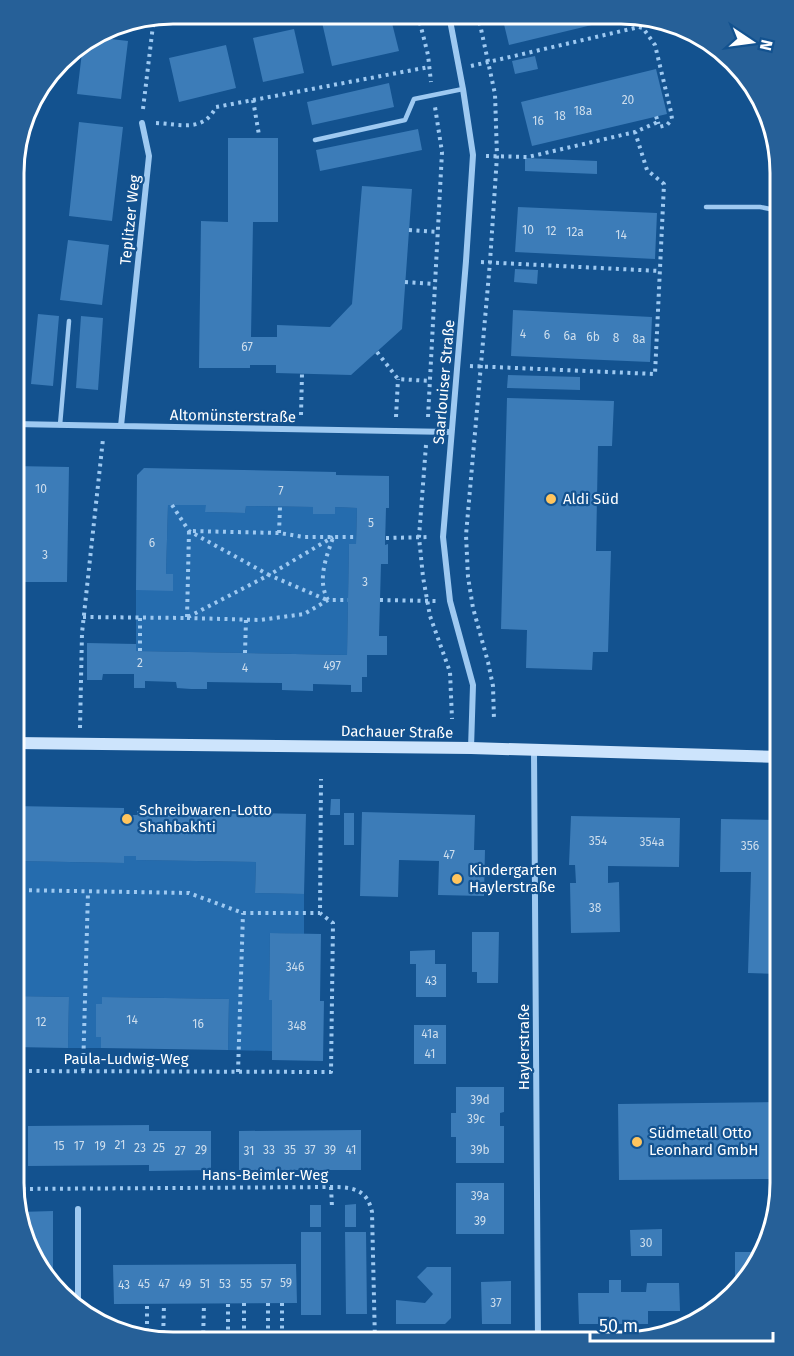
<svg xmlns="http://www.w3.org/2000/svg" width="794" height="1356" font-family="'Fira Sans',sans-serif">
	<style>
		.green { fill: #256cae }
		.building { fill: #3c7cb8 }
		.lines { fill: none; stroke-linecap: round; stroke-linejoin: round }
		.path { stroke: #9ec9f1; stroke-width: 4; stroke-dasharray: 3 4.5; stroke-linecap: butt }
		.lane { stroke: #9ec9f1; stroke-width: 4.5 }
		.street { stroke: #9ec9f1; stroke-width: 6 }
		.secondary { stroke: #cde4fc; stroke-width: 12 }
		.poi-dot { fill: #ffc55e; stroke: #13528f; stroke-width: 2 }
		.labels { text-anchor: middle; stroke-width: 4.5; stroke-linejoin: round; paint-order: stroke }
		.number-label { font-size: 12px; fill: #cedeed }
		.street-label { font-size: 15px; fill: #fff; stroke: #13528f }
		.poi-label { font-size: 15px; fill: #fff; stroke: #13528f; text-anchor: start }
		.rim { fill: none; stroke: #fff; stroke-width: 3 }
	</style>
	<rect width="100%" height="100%" fill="#13528f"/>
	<path class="green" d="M168 505H206V512L245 513 246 506 313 507 314 514H335V507L357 508 356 544 349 545 347 655 136 651V590H173V574H166Z
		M124 856H136L137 860 256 862 255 893 304 894V934L270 933 269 999 272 1000V1051L228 1050 229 999 102 997V1004H96V1036L101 1037V1048H68L69 997 14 996V861L123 863Z"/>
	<path class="building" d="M336 15H390L399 51 332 66 321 18Z
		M502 16H625V17L509 45Z
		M294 29 304 73 263 82 253 38Z
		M94 37 128 41 121 99 77 94 83 44Z
		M226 45 236 88 179 102 169 58Z
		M535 56 538 69 515 74 512 61Z
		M656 69 667 114 532 146 521 102Z
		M389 83 394 107 312 125 307 102Z
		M79 122 123 127 112 221 69 216Z
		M418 129 422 150 320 171 316 150Z
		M228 138H278V222H253L251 337H277V325L330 327 352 304 362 186 412 189 402 329 351 375 276 373V365H250V368H199L201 221 228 222Z
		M525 158 597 161V174L525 171Z
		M518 207 657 213 655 259 515 252Z
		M68 240 109 245 102 305 60 300Z
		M515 269 538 270 537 284 514 282Z
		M513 310 652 317 650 362 511 356Z
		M38 314 59 316 53 386 31 384Z
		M81 316 103 318 98 390 76 388Z
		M15 341H22L20 384H15Z
		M508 375 580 377V390L507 388Z
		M507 398 614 401 612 446H598L596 551H611L608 652H593L592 670 526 668 527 630 501 629Z
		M14 466 69 467 67 582H23V511H14Z
		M144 468 336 472V475L389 476V508H386L385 545 388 544V564H381L379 636H387V655H367V677H362V692H351V685L313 684V691L282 690V683L207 682V689H191L177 688 176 682 145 681V688H134V674H103L102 680H87V643L136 644V651L347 655 349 544H356L357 508 335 507V514H313V507L246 506 245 513 205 512 206 505H168L166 574H173V591L136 590 137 475Z
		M331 799H340V815H330Z
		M14 806 124 808V815H137V811L306 814 304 894 255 893 256 862 136 860V856H124V863L14 861Z
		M362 812 475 815 474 850H485L484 896 438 895 439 861 399 860 398 897 360 896Z
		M344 813H354V845H344Z
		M571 816 680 818 679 867 608 866V883L619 882 620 932 571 933 570 883H576L575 865H569Z
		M721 819 780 820V974L748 973 751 872H720Z
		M472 932H499L498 983H477V972H472Z
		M270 933 321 934 320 1001H324L323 1061 272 1060V1000H269Z
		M435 950V964H446V997H416V964H410V951Z
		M14 996 69 997 68 1048 14 1047Z
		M102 997 229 999 228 1050 101 1048V1037H96V1004H102Z
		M414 1025H446V1064H414Z
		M456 1087H504V1112L500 1113V1126H504V1163H456V1137H451V1113H456Z
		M780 1102V1179L619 1180 618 1104Z
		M149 1125V1131H211V1170L149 1171V1165L28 1166V1126Z
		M361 1130V1170H239V1131Z
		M456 1183H504V1234H456Z
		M356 1204V1227H345V1205Z
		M310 1205H321V1227H310Z
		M53 1211V1280L26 1244 19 1212Z
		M662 1229V1256H631L630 1230Z
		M301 1232H321V1315H301Z
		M345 1232H366L367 1314H346Z
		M735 1252H758L748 1280 735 1289Z
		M296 1264 297 1303 114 1304 113 1265Z
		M427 1267H451V1318L445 1324H396V1300L425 1303 433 1294 417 1277Z
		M609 1280H621V1292H646L647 1283H679L680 1311H648V1324H579L578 1293H609Z
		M511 1281V1324H482L481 1282Z"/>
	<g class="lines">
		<path class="path" d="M418 15 428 55 431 82
			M478 15 495 94 497 156 490 262 466 535 468 577 473 608 488 662 493 686 494 720
			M471 66 639 27 643 28 655 45 671 112 672 119 667 125 659 127 658 122
			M253 100 259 135
			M143 109 154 17
			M156 123C180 124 203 133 216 107L429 67
			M486 156 528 157 635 132 658 122 656 116
			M409 230 438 232
			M481 262 660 271
			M405 282 435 284
			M377 352 398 379 430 381
			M470 366 655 374 664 184 647 170 635 132
			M301 415 302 374
			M396 417 398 379
			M428 417 442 152 435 107
			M426 445 419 537 423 577 430 616 450 672 452 719
			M172 505 189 531 269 575 333 537
			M279 533 280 507
			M386 538 430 537
			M328 600C317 581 326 557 333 538
			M380 600 437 601
			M83 617 187 618 189 531 279 533 304 537H356
			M188 617 269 575 327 600
			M187 618 260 620 304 614 328 600H348
			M140 651V618
			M245 653 246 619
			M80 728 82 633 103 439
			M14 890 189 893 243 913H320
			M14 1071 331 1072 333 923 320 913 321 779
			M83 1071 88 892
			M238 1072 243 913
			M331 1187 332 1207
			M15 1189 331 1187C353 1187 367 1189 372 1212L375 1342
			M244 1303V1341
			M268 1303V1341
			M282 1303V1341
			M228 1304V1341
			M147 1339V1304
			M163 1341 164 1304
			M203 1341 204 1304"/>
		<path class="lane" d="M315 140 405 120 414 99 463 89
			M706 207H760L780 211
			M60 425 69 321"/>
		<path class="street" d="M449 15 463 89 473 155 466 261 443 537 450 601 473 685 471 748
			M14 424 451 432
			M121 426 149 156 142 123
			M534 751 538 1342
			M78 1209V1310"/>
		<path class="secondary" d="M14 743 471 748 780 757"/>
	</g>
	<g class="poi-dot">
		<circle cx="551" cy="499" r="6"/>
		<circle cx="127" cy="819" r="6"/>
		<circle cx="457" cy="879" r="6"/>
		<circle cx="637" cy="1142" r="6"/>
	</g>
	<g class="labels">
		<g class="number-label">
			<text x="628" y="104">20</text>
			<text x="583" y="115">18a</text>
			<text x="560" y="120">18</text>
			<text x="538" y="125">16</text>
			<text x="528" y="234">10</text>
			<text x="551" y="235">12</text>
			<text x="575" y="236">12a</text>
			<text x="621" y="239">14</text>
			<text x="523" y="338">4</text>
			<text x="547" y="339">6</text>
			<text x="570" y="340">6a</text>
			<text x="593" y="341">6b</text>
			<text x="616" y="342">8</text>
			<text x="639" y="343">8a</text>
			<text x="247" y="351">67</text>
			<text x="41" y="493">10</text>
			<text x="281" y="495">7</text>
			<text x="371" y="527">5</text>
			<text x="152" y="547">6</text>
			<text x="45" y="559">3</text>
			<text x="365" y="586">3</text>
			<text x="140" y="667">2</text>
			<text x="332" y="670">497</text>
			<text x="245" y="672">4</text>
			<text x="598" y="845">354</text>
			<text x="652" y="846">354a</text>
			<text x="750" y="850">356</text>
			<text x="449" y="859">47</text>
			<text x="595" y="912">38</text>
			<text x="295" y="971">346</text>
			<text x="431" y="985">43</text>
			<text x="132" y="1024">14</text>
			<text x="41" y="1026">12</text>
			<text x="198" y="1028">16</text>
			<text x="297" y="1030">348</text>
			<text x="430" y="1038">41a</text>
			<text x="430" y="1058">41</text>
			<text x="480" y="1104">39d</text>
			<text x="476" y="1123">39c</text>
			<text x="120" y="1149">21</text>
			<text x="59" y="1150">15</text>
			<text x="79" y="1150">17</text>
			<text x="100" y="1150">19</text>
			<text x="140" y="1152">23</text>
			<text x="159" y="1152">25</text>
			<text x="201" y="1154">29</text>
			<text x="269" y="1154">33</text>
			<text x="290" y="1154">35</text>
			<text x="310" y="1154">37</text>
			<text x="330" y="1154">39</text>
			<text x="351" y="1154">41</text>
			<text x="480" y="1154">39b</text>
			<text x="180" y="1155">27</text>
			<text x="249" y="1155">31</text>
			<text x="480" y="1200">39a</text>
			<text x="480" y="1225">39</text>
			<text x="646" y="1247">30</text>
			<text x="286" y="1287">59</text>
			<text x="144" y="1288">45</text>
			<text x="164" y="1288">47</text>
			<text x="185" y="1288">49</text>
			<text x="205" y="1288">51</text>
			<text x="225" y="1288">53</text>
			<text x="246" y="1288">55</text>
			<text x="266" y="1288">57</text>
			<text x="124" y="1289">43</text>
			<text x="496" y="1307">37</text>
		</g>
		<g class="street-label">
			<text transform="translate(130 220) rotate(-84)" y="5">Teplitzer Weg</text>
			<text transform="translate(444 382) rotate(-85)" y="5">Saarlouiser Straße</text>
			<text transform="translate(233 416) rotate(1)" y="5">Altomünsterstraße</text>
			<text transform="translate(397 732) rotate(1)" y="5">Dachauer Straße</text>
			<text transform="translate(524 1047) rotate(-90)" y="5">Haylerstraße</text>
			<text x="126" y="1064">Paula-Ludwig-Weg</text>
			<text x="265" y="1180">Hans-Beimler-Weg</text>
		</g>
		<g class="poi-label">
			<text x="563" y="504">Aldi Süd</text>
			<text x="139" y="815">Schreibwaren-Lotto<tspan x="139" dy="17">Shahbakhti</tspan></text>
			<text x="469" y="875">Kindergarten<tspan x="469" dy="17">Haylerstraße</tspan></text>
			<text x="649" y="1138">Südmetall Otto<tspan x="649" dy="17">Leonhard GmbH</tspan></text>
		</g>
	</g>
	<path d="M0 0H794V1356H0ZM173 24H621A149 149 0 0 1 770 173V1183A149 149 0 0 1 621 1332H173A149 149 0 0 1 24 1183V173A149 149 0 0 1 173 24Z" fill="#266098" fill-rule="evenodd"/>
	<path class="rim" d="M173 24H621A149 149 0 0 1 770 173V1183A149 149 0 0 1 621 1332H173A149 149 0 0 1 24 1183V173A149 149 0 0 1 173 24Z"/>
	<g transform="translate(752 42) rotate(103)" stroke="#13528f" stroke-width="4.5" paint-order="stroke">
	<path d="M0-4.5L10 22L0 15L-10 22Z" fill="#ffffff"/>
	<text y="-9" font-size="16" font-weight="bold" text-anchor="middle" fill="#ffffff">N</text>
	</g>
	<path d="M590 1332v9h183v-9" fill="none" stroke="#ffffff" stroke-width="3"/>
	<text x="599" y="1332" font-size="18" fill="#ffffff" stroke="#13528f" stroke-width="4.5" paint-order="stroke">50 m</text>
</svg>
